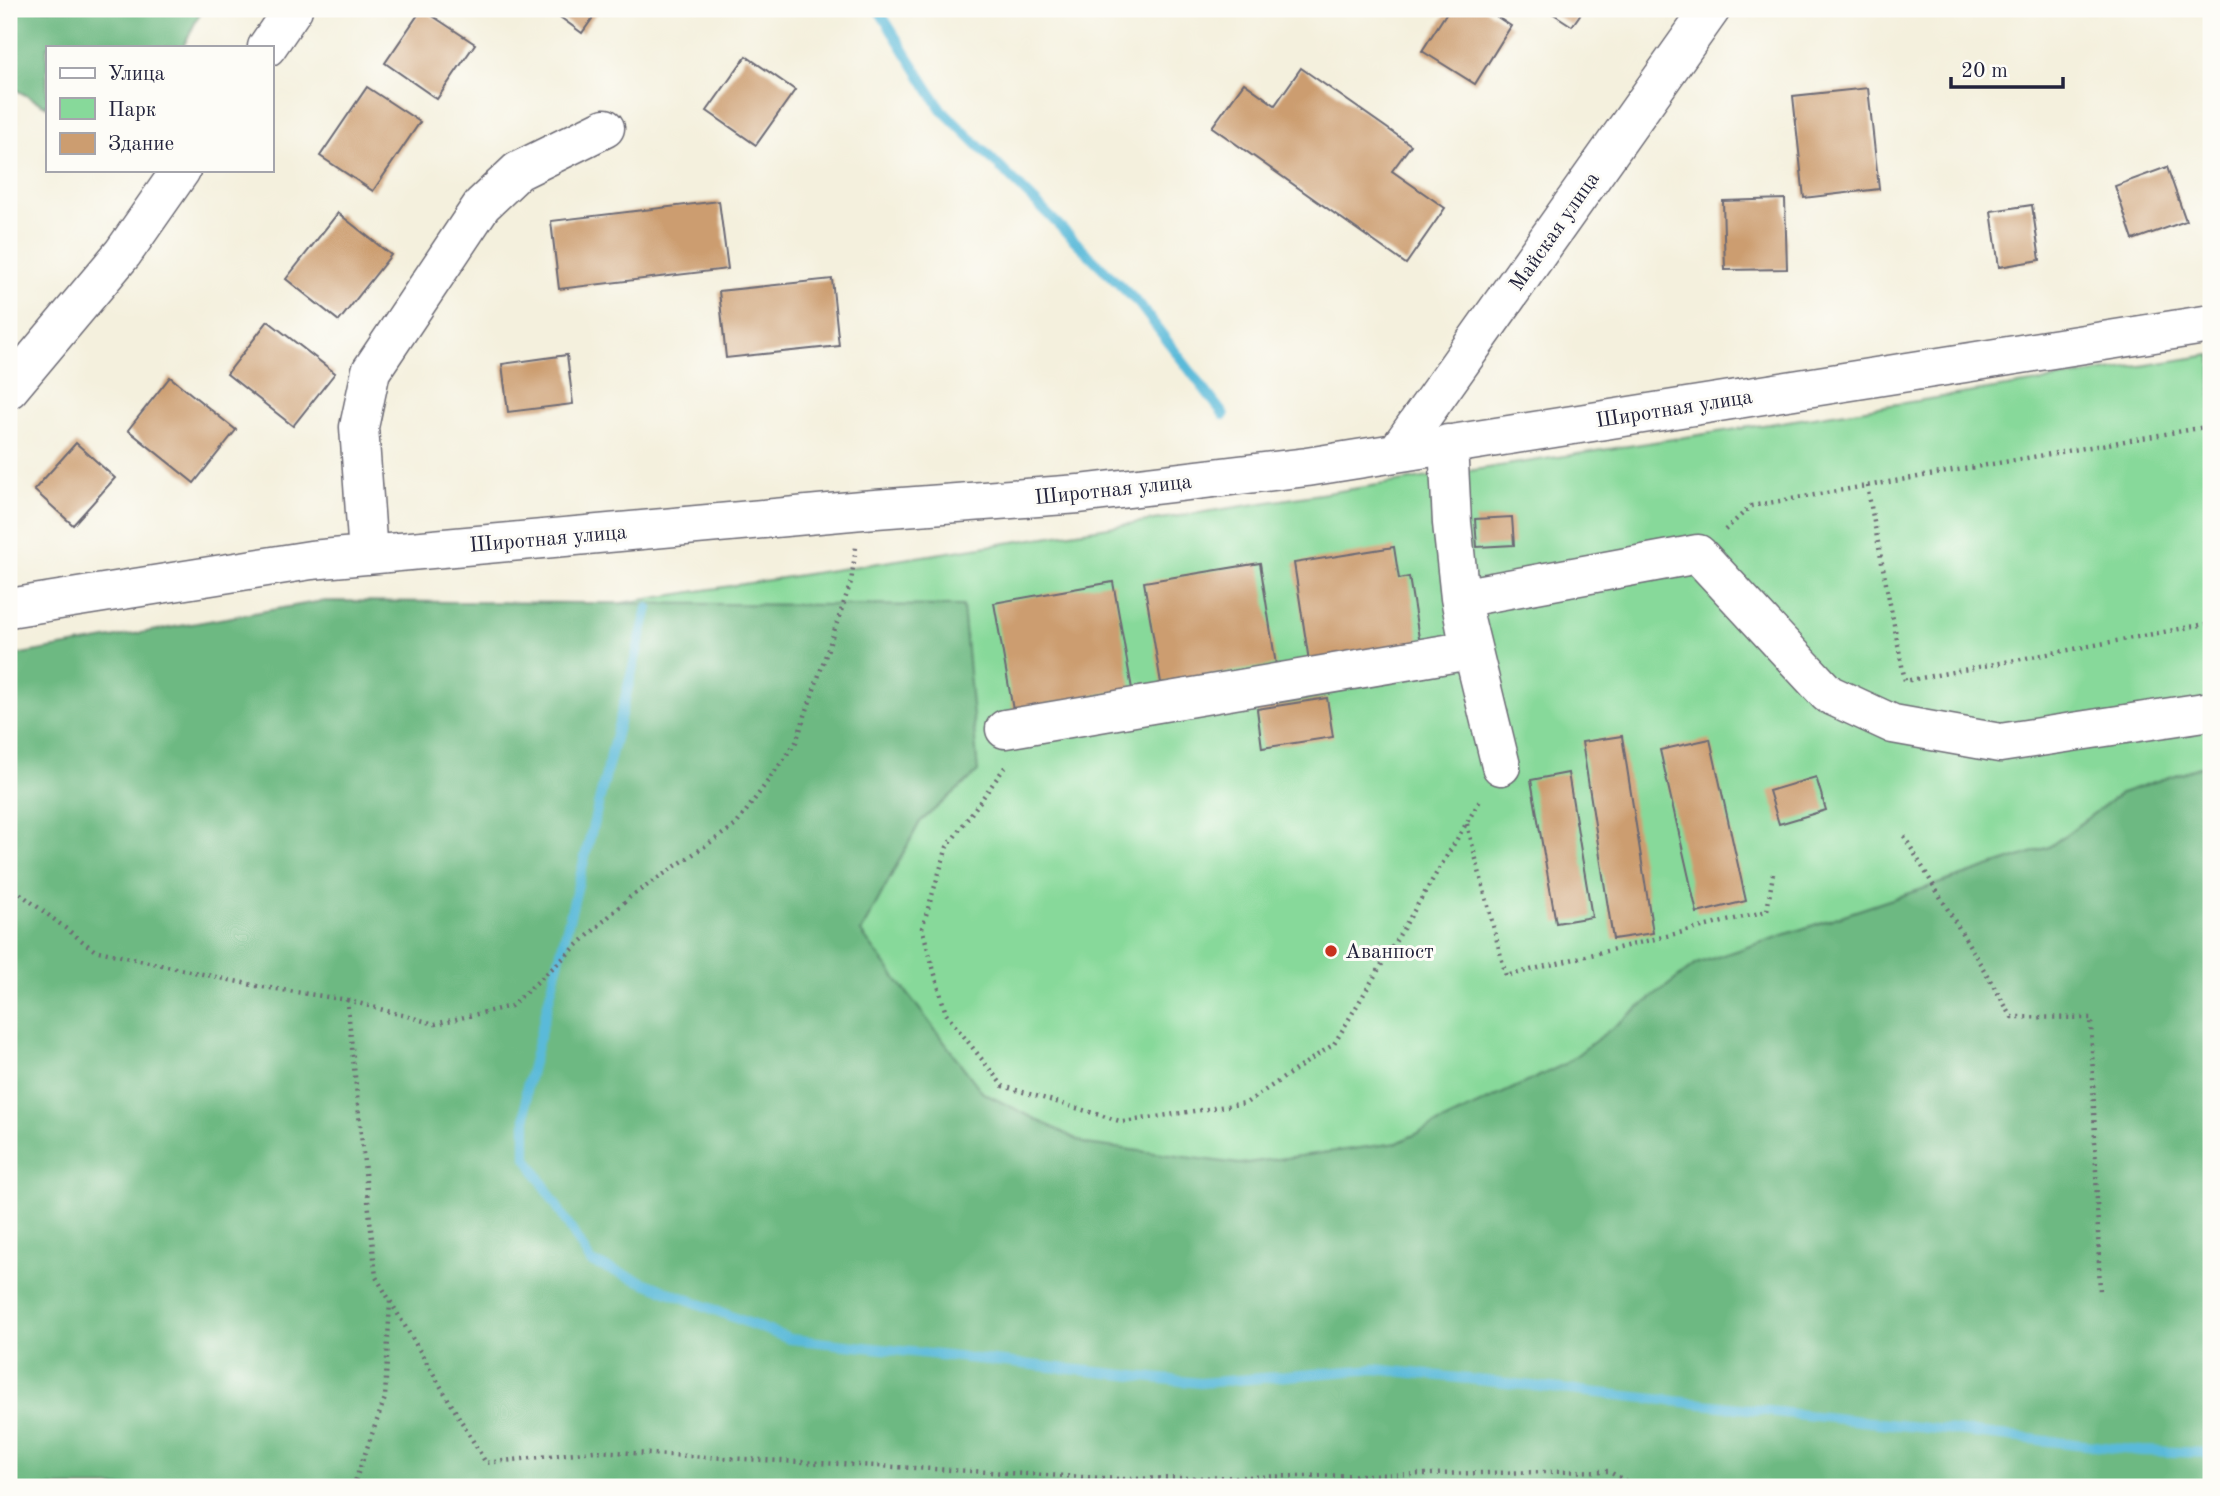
<svg xmlns="http://www.w3.org/2000/svg" width="2220" height="1496" font-family="'Old Standard TT',serif">
	<style>
		.green { fill: #87d99a; stroke: #547e6a; stroke-width: 2 }
		.forest { fill: #6db982; stroke: #486e5e; stroke-width: 2 }
		.lines { fill: none; stroke-linecap: round; stroke-linejoin: round }
		.stream { stroke: #5abad9; stroke-width: 10 }
		.building { fill: #cc9d70 }
		.minor-casing { stroke: #6c6a74; stroke-width: 41 }
		.path { stroke: #6c6a74; stroke-width: 4.5; stroke-dasharray: 2 5; stroke-linecap: butt }
		.minor { stroke: #fff; stroke-width: 38 }
		.poi-dot { fill: #c8321e; stroke: #fdfcf7; stroke-width: 2.5 }
		.labels { text-anchor: middle; stroke-width: 6; stroke-linejoin: round; paint-order: stroke }
		.street-label { font-size: 21px; fill: #22223b; stroke: #fdfcf7 }
		.poi-label { font-size: 21px; fill: #22223b; stroke: #fdfcf7; text-anchor: start }
	</style>
	<rect width="100%" height="100%" fill="#fdfcf7"/>
	<filter id="ink" filterUnits="userSpaceOnUse"><feTurbulence type="fractalNoise" baseFrequency=".0143" numOctaves="2"/><feDisplacementMap in="SourceGraphic" scale="14" xChannelSelector="R" yChannelSelector="G"/><feConvolveMatrix kernelMatrix="1 2 1 2 8 2 1 2 1" color-interpolation-filters="sRGB"/></filter>
	<filter id="wash" filterUnits="userSpaceOnUse"><feTurbulence type="fractalNoise" baseFrequency=".00686" numOctaves="4" result="noise"/><feDisplacementMap in="SourceGraphic" scale="28" xChannelSelector="R" yChannelSelector="G"/><feGaussianBlur stdDeviation="1.57" result="paint"/><feColorMatrix in="noise" values="0 0 0 0 0 0 0 0 0 0 0 0 0 0 0 0 0 1.4 0 .05"/><feComposite in="paint" operator="in"/></filter>
	<g filter="url(#wash)">
		<rect width="100%" height="100%" fill="#f4f0dd"/>
		<path class="green" d="M2211 355V1409L425 1276 474 626Z"/>
		<path class="forest" d="M9 9H202L183 47H47V107L9 86Z
			M322 601 963 606 978 772 920 822 861 932 983 1093 1086 1144 1239 1164 1397 1143 1565 1064 1696 964 2049 847 2121 793 2211 763V1487H9V656Z"/>
		<g class="lines">
			<path class="stream" d="M878 9 941 109 1139 304 1224 415
				M648 608 526 1090V1156L591 1262 790 1339 1200 1383 1375 1369 2141 1451 2211 1453"/>
		</g>
		<g id="blocks">
			<path class="building" d="M422 9 475 44 437 99 385 63Z
				M549 9H599L582 33Z
				M1449 9H1485L1511 26 1475 84 1422 51Z
				M1546 9H1584L1572 26Z
				M746 56 795 90 756 145 707 111Z
				M1301 68 1411 145 1392 171 1445 208 1406 264 1212 127 1244 83 1275 105Z
				M367 87 420 122 373 191 320 156Z
				M1868 88 1879 189 1804 198 1793 96Z
				M2167 167 2186 221 2133 240 2115 186Z
				M1785 199 1787 269 1725 270 1723 201Z
				M719 201 728 269 559 289 551 221Z
				M2032 205 2040 260 1999 267 1991 211Z
				M338 213 391 255 339 321 286 279Z
				M832 279 839 346 726 358 719 291Z
				M268 321 335 373 293 426 227 374Z
				M567 355 573 404 508 412 502 364Z
				M170 377 236 430 194 483 128 430Z
				M76 443 115 478 73 525 34 490Z
				M1512 517 1514 545 1477 547 1475 519Z
				M1394 547 1399 579 1409 577 1420 644 1309 661 1294 563Z
				M1260 563 1276 665 1161 683 1144 582Z
				M1113 582 1132 689 1013 710 994 603Z
				M1327 698 1333 737 1262 748 1257 709Z
				M1622 736 1653 933 1613 939 1582 742Z
				M1710 739 1746 901 1697 913 1660 750Z
				M1568 773 1592 917 1556 923 1531 780Z
				M1816 777 1826 810 1779 824 1769 791Z"/>
		</g>
	</g>
	<g filter="url(#ink)">
		<use href="#blocks" fill-opacity="0" stroke="#6c6a74" stroke-width="2"/>
		<g class="lines">
			<defs>
				<path id="minor" d="M267 47 293 9
					M9 389 123 253 181 170
					M1448 444 1452 523 1460 598 1501 766
					M1397 452 1711 9
					M368 555 359 427 371 371 482 205 518 171 605 128
					M9 608 311 560 862 510 1079 494 1307 467 2211 324
					M1005 729 1470 650 1460 598 1698 554 1828 694 1893 724 2000 743 2211 711"/>
			</defs>
			<use href="#minor" class="minor-casing"/>
			<path class="path" d="M1867 486 1905 681 2211 623
				M1725 530 1751 506 2211 426
				M1005 767 947 847 922 928 946 1014 1003 1086 1123 1122 1246 1103 1334 1044 1481 799
				M1467 824 1506 976 1767 911 1773 874
				M1904 836 2012 1017 2091 1018 2100 1294
				M9 885 94 950 257 986 347 1000 376 1277 486 1463 594 1451 1121 1479 1608 1471 1636 1487
				M347 1000 435 1024 511 1006 630 897 736 825 796 742 851 582 856 547
				M353 1487 385 1398 390 1301"/>
			<use href="#minor" class="minor"/>
		</g>
	</g>
	<circle class="poi-dot" cx="1331" cy="951" r="7"/>
	<g class="labels">
		<g class="street-label">
			<text transform="translate(1554 231) rotate(-55)" y="7">Майская улица</text>
			<text transform="translate(1674 408) rotate(-9)" y="7">Широтная улица</text>
			<text transform="translate(1113 489) rotate(-6)" y="7">Широтная улица</text>
			<text transform="translate(548 538) rotate(-5)" y="7">Широтная улица</text>
		</g>
		<g class="poi-label">
			<text x="1345" y="958">Аванпост</text>
		</g>
	</g>
	<rect width="2220" height="1496" fill="none" stroke="#fdfcf7" stroke-width="35"/>
	<rect x="46" y="46" width="228" height="126" fill="#fdfcf7" stroke="#a5a5ac" stroke-width="2"/>
	<rect x="60" y="68" width="35" height="10" fill="#ffffff" stroke="#a5a5ac" stroke-width="2"/>
	<text x="108" y="80" font-size="21" fill="#22223b">Улица</text>
	<rect x="60" y="98" width="35" height="21" fill="#87d99a" stroke="#a5a5ac" stroke-width="2"/>
	<text x="108" y="116" font-size="21" fill="#22223b">Парк</text>
	<rect x="60" y="133" width="35" height="21" fill="#cc9d70" stroke="#a5a5ac" stroke-width="2"/>
	<text x="108" y="150" font-size="21" fill="#22223b">Здание</text>
	<path d="M1951 77v10h112v-10" fill="none" stroke="#22223b" stroke-width="3.5"/>
	<text x="1961" y="77" font-size="21" fill="#22223b" stroke="#fdfcf7" stroke-width="5" paint-order="stroke">20 m</text>
</svg>
